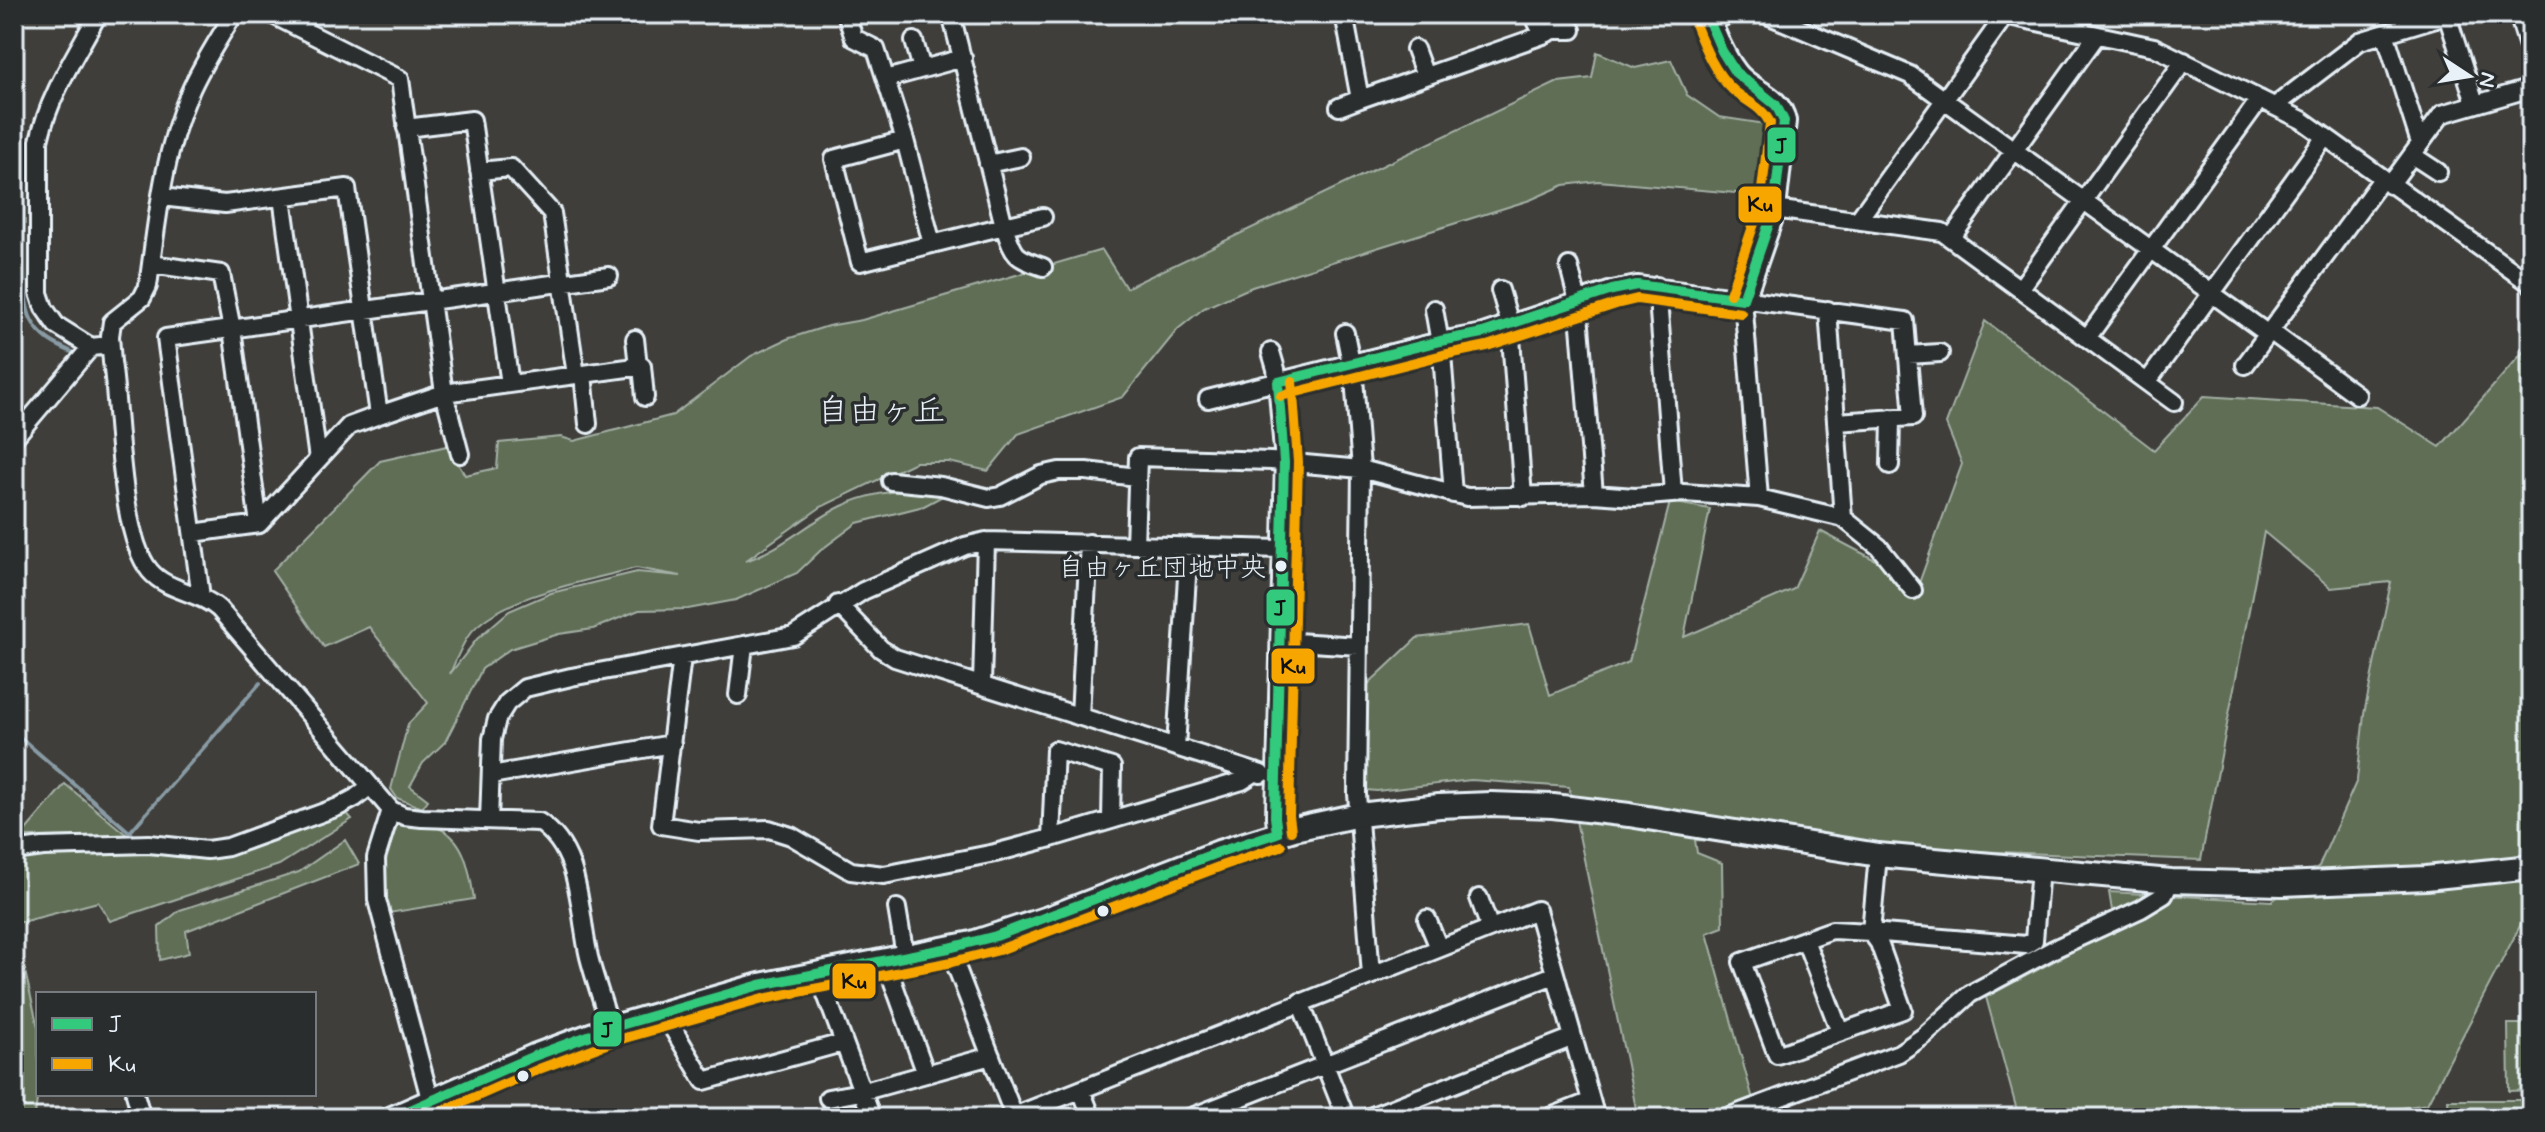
<svg xmlns="http://www.w3.org/2000/svg" width="2545" height="1132" font-family="Mynerve,'Klee One',sans-serif">
	<style>
		.green { fill: #616e55; stroke: #a4b0a6; stroke-width: 2; fill-rule: evenodd }
		.lines { fill: none; stroke-linecap: round; stroke-linejoin: round }
		.stream { stroke: #899ba5; stroke-width: 4 }
		.street-casing { stroke: #e8f1f8; stroke-width: 22 }
		.secondary-casing { stroke: #e8f1f8; stroke-width: 28 }
		.street { stroke: #2a2d2e; stroke-width: 16 }
		.secondary { stroke: #2a2d2e; stroke-width: 22 }
		.bus-1-casing { stroke: #2a2d2e; stroke-width: 16 }
		.bus-2-casing { stroke: #2a2d2e; stroke-width: 16 }
		.bus-1 { stroke: #33ca7d; stroke-width: 10 }
		.bus-2 { stroke: #f7a600; stroke-width: 10 }
		.bus-dot { fill: #e8f1f8; stroke: #2a2d2e; stroke-width: 3 }
		.labels { text-anchor: middle; stroke-width: 7; stroke-linejoin: round; paint-order: stroke }
		.bus-label { font-size: 26px; fill: #e8f1f8; stroke: #2a2d2e; text-anchor: end }
		.quarter-label { font-size: 32px; fill: #e8f1f8; stroke: #2a2d2e }
		.line-badge { stroke: #2a2d2e; stroke-width: 3 }
		.pale-badge-label { font-size: 22px; text-anchor: middle; font-weight: bold; fill: #111 }
	</style>
	<rect width="100%" height="100%" fill="#3f3e3a"/>
	<filter id="ink" filterUnits="userSpaceOnUse"><feTurbulence type="fractalNoise" baseFrequency=".0125" numOctaves="2"/><feDisplacementMap in="SourceGraphic" scale="16" xChannelSelector="R" yChannelSelector="G"/><feConvolveMatrix kernelMatrix="1 2 1 2 8 2 1 2 1" color-interpolation-filters="sRGB"/></filter>
	<g filter="url(#ink)">
		<path class="green" d="M1597 52 1635 68 1671 60 1687 95 1719 117 1766 124 1758 195 1598 181 1564 185 1530 200 1252 287 1204 308 1178 329 1123 397 1018 434 988 471 949 462H915L821 507 745 561C780 550 809 522 842 506 876 490 916 488 952 491L924 506 857 523 821 550 797 573 736 600 688 609 639 610 593 629 559 634 510 649 482 669 445 742 423 763 410 786 428 800 422 808 397 798 391 789 408 724 428 703 369 627 324 647 272 571 380 461 447 446 465 475 497 468 499 443 561 437 574 441 673 415 751 356 787 339 828 326 862 320 1102 250 1126 288 1558 82 1592 78ZM636 568 681 576 637 572 551 593 509 611 477 639 450 674C455 662 461 646 469 635 498 596 590 580 636 568Z
			M1985 321 2154 450 2204 396 2377 407 2440 447 2531 343V905L2427 1104 2337 1118H2019L1986 997 2115 929 2109 892 2272 901 2319 866 2357 780 2364 714 2391 582 2331 588 2264 532 2201 860 1695 840 1697 853 1722 863 1723 927 1707 933 1754 1103 1733 1108 1716 1118H1638L1569 787 1471 780 1377 791 1366 790 1367 685 1417 638 1529 624 1550 695 1629 662 1670 502 1710 509 1684 637 1794 589 1820 531 1919 583 1962 464 1946 424Z
			M65 784 128 836 20 837Z
			M344 810 352 819 279 865 110 921 98 902 14 924 38 1027V1091L35 1115 14 1118V856L145 848 198 853Z
			M393 820C407 823 424 823 438 828 466 838 470 874 474 899L389 913C375 882 385 852 393 820Z
			M345 840 359 864 186 931 189 953 160 960 159 927 180 910 299 872Z
			M2508 1024H2531V1090L2509 1091Z
			M2448 1100H2526V1118H2449Z"/>
		<g class="lines">
			<path class="stream" d="M14 151 23 159C23 191 19 296 31 319 40 338 56 345 74 353
				M14 732 134 836
				M130 832 260 683"/>
			<defs>
				<path id="street" d="M98 14C76 55 49 95 39 141V293L44 308 56 325 91 347 110 345
					M234 14C218 40 201 66 189 94 163 154 157 222 148 286L142 298 112 322 110 336 112 362C120 413 119 534 150 571 168 592 199 591 219 609L391 810 404 816 422 818 539 822C583 851 578 911 589 957 595 981 604 1004 610 1028
					M271 14 400 79 444 393 460 454
					M1344 14 1360 99 1543 35 1533 14
					M1765 14 1910 75 2268 334
					M2000 14 2154 47 2302 120 2531 284
					M2518 14 2531 56
					M2447 15 2475 103
					M848 20 854 38 876 49 905 140 834 159 860 262 1004 226 951 14
					M1709 22 1731 14
					M2385 33 2420 143
					M1543 35 1554 30H1572
					M914 41 922 69
					M1415 49 1425 76
					M886 79 963 58
					M2275 106 2360 41 2449 14
					M1339 107 1360 99
					M406 128 472 120 510 384
					M905 140 932 244
					M2412 155 2438 172
					M988 164 1021 157
					M479 171 511 168 552 213 576 375
					M2390 185 2442 114 2531 88
					M161 197 225 204 347 188 379 415
					M282 197 318 459
					M1774 209 1942 232 2174 402
					M1043 217 1004 226C1014 255 1013 257 1043 267
					M1858 220 1999 24 2002 14
					M1952 237 2097 35
					M151 264 221 274 232 329 259 524
					M1569 266 1578 302 1594 494
					M1657 286 1673 493
					M2020 289 2184 61
					M1500 290 1510 324 1523 497
					M1743 299 1759 498
					M1434 309 1442 354 1453 494
					M1828 310 1843 518
					M2270 331 2357 395
					M1345 333 1354 378 1361 469 1357 794 1371 975
					M2087 338 2260 99
					M635 339 638 366
					M1271 352 1276 369 1284 462 1275 817 1277 833
					M1908 355 1940 353
					M2245 365 2382 179
					M583 374 588 424
					M2148 381 2325 137
					M1208 399 1440 341 1483 333 1612 290 1637 285 1905 321 1913 417 1836 422
					M14 438 91 347
					M1890 465 1891 418
					M891 481 941 486 989 498 1000 496 1041 475 1059 471H1086L1137 477
					M193 533 259 524 349 426 379 415 444 393 642 366 645 397
					M1135 545 1138 457 1271 461 1361 469 1467 497 1594 494 1635 497 1684 493 1759 498 1843 518 1879 547 1913 590
					M201 597 166 338 609 276
					M838 604 881 649 895 658 1261 774
					M1280 641 1359 646
					M682 657 661 825 699 831 769 829 791 836 851 871 884 875 995 853 1051 838 1242 781 1256 772
					M982 684 986 541
					M738 695 744 645
					M1080 716 1089 543
					M1176 747 1189 546
					M491 775 672 744
					M391 810 376 858 377 900 428 1091 433 1118
					M489 820 492 739 497 719 507 703 525 688 571 677 793 636 863 591 965 546 986 541 1282 549
					M1051 838 1055 750 1112 767 1111 820
					M14 851 43 847 149 844 207 850 228 847 338 807 355 798 369 787
					M1878 855 1871 932 2026 945 2034 940 2040 869
					M1479 898 1490 928
					M897 908 905 956
					M1427 919 1439 948
					M1832 930 1871 932 1879 943 1903 1010 1777 1055 1742 962Z
					M1805 940 1840 1032
					M949 948 1014 1116 1537 910 1596 1118
					M885 960 926 1074
					M818 973 872 1118
					M1300 1002 1346 1118
					M663 1012 704 1081 842 1043
					M1081 1090 1092 1118
					M135 1094 142 1118
					M828 1098 861 1092 991 1056
					M1189 1118 1554 975
					M1367 1118 1571 1038
					M1548 1118 1589 1102
					M1725 1118 1899 1053 1924 1036 1970 994 2054 949 2141 909 2164 895 2171 881"/>
				<path id="secondary" d="M1706 14C1714 34 1722 55 1735 72 1749 92 1779 95 1784 121L1774 209 1743 299
					M392 1118 534 1056 610 1028 760 985 972 943 1048 918 1219 852 1294 829 1359 815 1439 806 1491 804 1553 806 1629 815 1878 855 2171 881 2282 884 2426 878 2531 867"/>
			</defs>
			<use href="#street" class="street-casing"/>
			<use href="#secondary" class="secondary-casing"/>
			<use href="#street" class="street"/>
			<use href="#secondary" class="secondary"/>
			<defs>
				<path id="bus-1" d="M1706 14 1722 51 1735 72 1776 105 1784 121 1774 209 1743 299
					M1278 382 1440 341 1483 333 1612 290 1637 285 1743 299
					M1277 833 1275 817 1284 462 1278 382
					M392 1118 534 1056 610 1028 760 985 949 948 996 936 1219 852 1277 833"/>
				<path id="bus-2" d="M1693 19C1703 44 1713 72 1733 90 1745 101 1763 107 1770 123L1760 206 1730 294
					M1281 396 1443 355 1487 346 1616 304 1637 299 1741 313
					M1291 831 1289 816 1298 462 1292 381
					M427 1118 539 1069 614 1041 763 999 952 962 999 950 1224 865 1281 846"/>
			</defs>
			<use href="#bus-1" class="bus-1-casing"/>
			<use href="#bus-2" class="bus-2-casing"/>
			<use href="#bus-1" class="bus-1"/>
			<use href="#bus-2" class="bus-2"/>
		</g>
	</g>
	<g class="bus-dot">
		<circle cx="1281" cy="566" r="7"/>
		<circle cx="1103" cy="911" r="7"/>
		<circle cx="523" cy="1076" r="7"/>
	</g>
	<g class="labels">
		<g class="bus-label">
			<text x="1266" y="576">自由ヶ丘団地中央</text>
		</g>
		<g class="quarter-label">
			<text x="881" y="421">自由ヶ丘</text>
		</g>
	</g>
	<g class="line-badge">
		<rect x="1766" y="126" width="31" height="38" rx="8" fill="#33ca7d"/>
		<rect x="1737" y="185" width="46" height="39" rx="8" fill="#f7a600"/>
		<rect x="1265" y="588" width="31" height="39" rx="8" fill="#33ca7d"/>
		<rect x="1270" y="647" width="46" height="38" rx="8" fill="#f7a600"/>
		<rect x="831" y="962" width="46" height="38" rx="8" fill="#f7a600"/>
		<rect x="592" y="1010" width="31" height="38" rx="8" fill="#33ca7d"/>
	</g>
	<g class="pale-badge-label">
		<text x="1781" y="153">J</text>
		<text x="1760" y="212">Ku</text>
		<text x="1280" y="615">J</text>
		<text x="1293" y="674">Ku</text>
		<text x="854" y="989">Ku</text>
		<text x="607" y="1037">J</text>
	</g>
	<rect width="2545" height="1132" fill="none" stroke="#2a2d2e" stroke-width="48"/>
	<rect x="24" y="24" width="2497" height="1084" fill="none" stroke="#e8f1f8" stroke-width="3" filter="url(#ink)"/>
	<rect x="36" y="992" width="280" height="104" fill="#2a2d2e" stroke="#767b7f" stroke-width="2"/>
	<rect x="52" y="1018" width="40" height="12" fill="#33ca7d" stroke="#767b7f" stroke-width="2"/>
	<text x="108" y="1032" font-size="24" fill="#e8f1f8">J</text>
	<rect x="52" y="1058" width="40" height="12" fill="#f7a600" stroke="#767b7f" stroke-width="2"/>
	<text x="108" y="1072" font-size="24" fill="#e8f1f8">Ku</text>
	<g transform="translate(2469 76) rotate(102)" stroke="#2a2d2e" stroke-width="6" paint-order="stroke">
	<path d="M0-6L14 30L0 20L-14 30Z" fill="#e8f1f8"/>
	<text y="-12" font-size="22" font-weight="bold" text-anchor="middle" fill="#e8f1f8">N</text>
	</g>
</svg>
